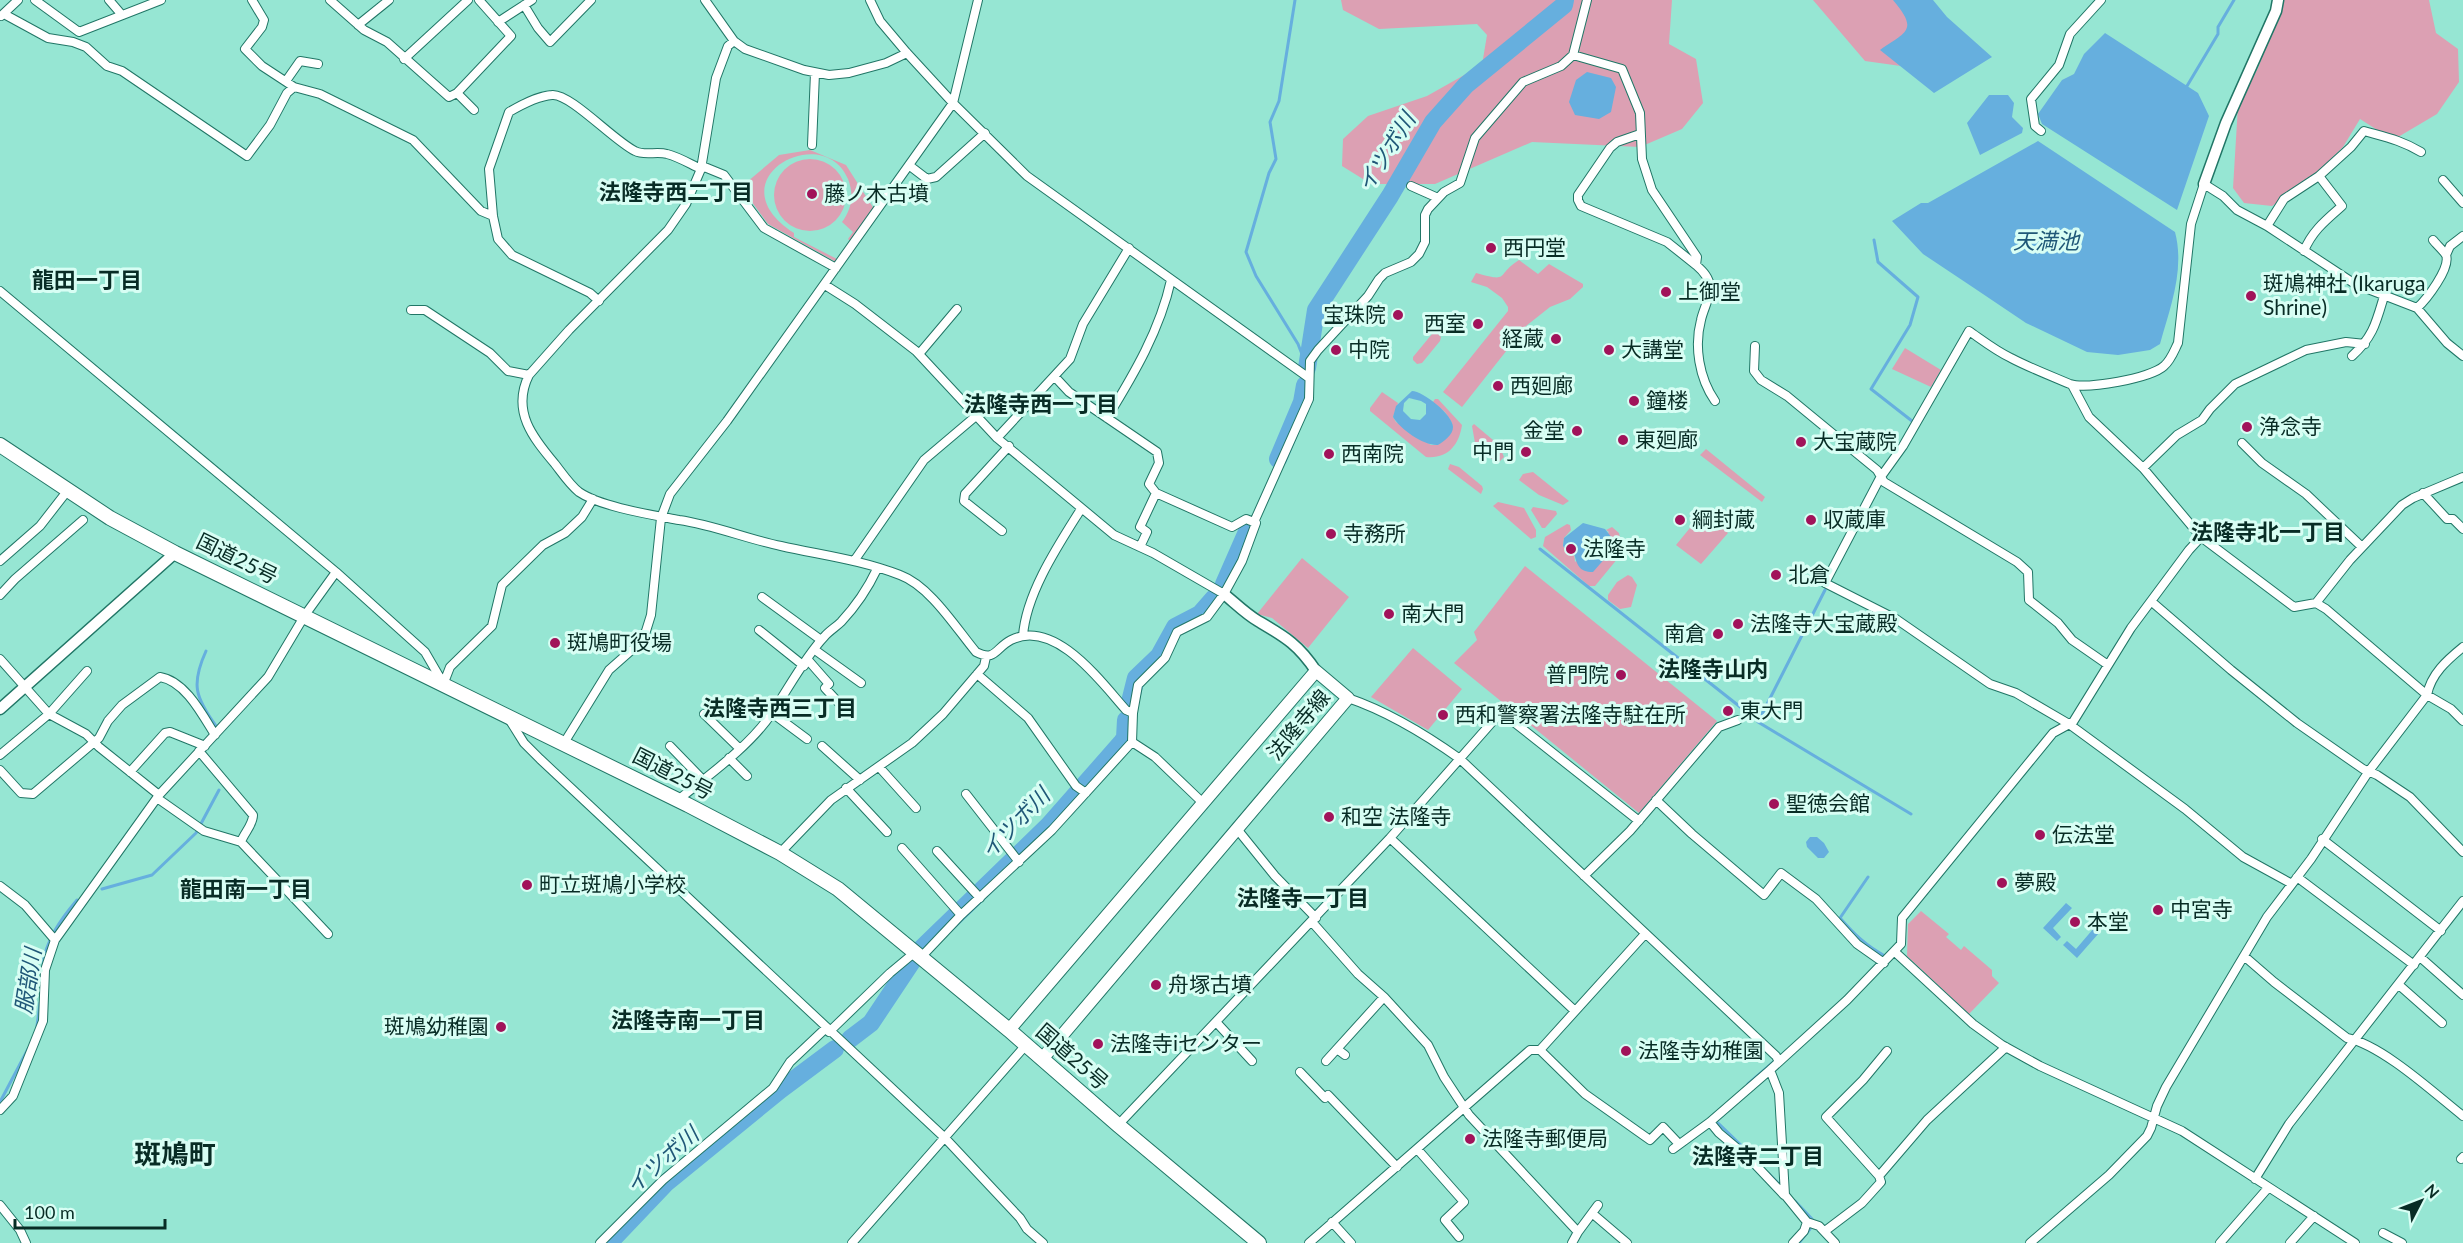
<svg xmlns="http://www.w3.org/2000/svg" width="2463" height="1243" font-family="Lato,'Noto Sans JP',sans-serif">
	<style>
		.green { fill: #dca0b3 }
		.water { fill: #66afde; fill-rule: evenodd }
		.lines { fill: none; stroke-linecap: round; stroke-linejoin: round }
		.stream { stroke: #66afde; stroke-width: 3 }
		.river { stroke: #66afde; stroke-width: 18 }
		.minor-casing { stroke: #217666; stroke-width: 10 }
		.tertiary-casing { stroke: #217666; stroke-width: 13 }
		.secondary-casing { stroke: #217666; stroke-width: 14 }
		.trunk-casing { stroke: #217666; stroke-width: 16 }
		.minor { stroke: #fff; stroke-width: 8 }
		.tertiary { stroke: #fff; stroke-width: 10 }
		.secondary { stroke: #fff; stroke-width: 12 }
		.trunk { stroke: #fff; stroke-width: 14 }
		.poi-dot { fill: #a1135a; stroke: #d8fef4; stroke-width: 2 }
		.labels { text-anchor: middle; stroke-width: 6; stroke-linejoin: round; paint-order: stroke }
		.poi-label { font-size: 21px; fill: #082c25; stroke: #d8fef4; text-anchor: start }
		.street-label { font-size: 21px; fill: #082c25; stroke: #d8fef4 }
		.water-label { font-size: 22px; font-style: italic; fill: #205878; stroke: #d8fef4 }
		.neighbourhood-label { font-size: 22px; font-weight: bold; fill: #082c25; stroke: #d8fef4 }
		.district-label { font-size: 27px; font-weight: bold; fill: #082c25; stroke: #d8fef4 }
	</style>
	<rect width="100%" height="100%" fill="#96e6d3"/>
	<path class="green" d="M1341 0H1672L1669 44 1696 59 1703 103 1682 129 1640 147 1532 142 1435 184H1371L1342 166 1343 139 1368 116 1427 96 1482 65 1487 35 1477 24 1379 29 1343 10Z
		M1813 0H1907L1916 40 1908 67 1865 61Z
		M2284 0H2429L2436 33 2458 49 2459 82 2437 114 2393 140 2360 119 2343 147 2308 182 2272 206 2244 203 2233 188 2238 106 2258 68Z
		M810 150 846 165 874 209 850 241 848 239 853 232 842 222C852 209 854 194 848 179 823 119 712 180 794 233V237L837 259 836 262 768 224 741 187 779 155Z
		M774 195a36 36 0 1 1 72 0a36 36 0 1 1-72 0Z
		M1519 260 1538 274 1549 264 1583 284V287L1570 299 1550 307 1526 326 1462 407 1443 392 1508 311V307L1502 298 1487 287 1471 282 1476 273C1511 283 1495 275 1519 260Z
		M1437 333 1441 337 1440 341 1422 363 1417 364 1413 360V357L1432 334Z
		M1905 348 1941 370 1931 387 1892 369Z
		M1382 392 1398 403 1393 417 1396 422 1431 445H1438L1452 423 1445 412 1433 402 1435 399H1438L1462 425C1459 445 1448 459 1426 457L1370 411V408Z
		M1474 424 1499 445 1504 457 1497 464 1475 443 1472 426Z
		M1706 449 1765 497 1762 502 1700 455Z
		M1450 464 1459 467 1482 486 1483 489 1481 494 1448 469Z
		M1533 472 1569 501 1563 505 1539 495 1519 480 1523 474Z
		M1498 502 1524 508 1536 530V537L1531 539 1493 506Z
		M1533 507 1556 511 1557 514 1545 528H1542L1531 510Z
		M1703 512 1728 533 1701 564 1676 545Z
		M1567 524 1570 525 1571 530 1564 538 1563 546 1574 553 1575 562 1609 532 1606 530 1612 527 1619 533 1623 552 1595 586H1589L1543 546 1545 537Z
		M1302 558 1349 597 1308 648 1272 618 1257 614Z
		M1525 566 1717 721 1639 813 1454 663 1477 640 1474 632Z
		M1628 575 1632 577 1637 585 1631 607 1620 609 1608 600V595L1617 582Z
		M1413 648 1462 689 1428 730 1371 697Z
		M1921 911 1949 934 1946 937 1961 950 1964 946 1992 970V976L1999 983 1969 1014 1907 956 1908 924Z"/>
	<path class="water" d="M1893 0H1933L1947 17 1992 57 1934 93 1880 50C1908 31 1918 30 1893 0Z
		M2105 33 2198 93 2209 116 2177 210 2042 124 2038 114 2062 80 2074 74 2084 54Z
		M1587 72 1611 78 1616 87 1611 112 1599 119 1575 115 1569 102 1576 80Z
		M1989 95H2008L2014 103 2012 117 2023 128 2022 133 1980 155 1967 123Z
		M2038 141 2175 232C2185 270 2170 308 2160 344L2150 350 2118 355 2087 352 2026 323 1974 288 1923 254 1892 221 1921 203H1928Z
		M1412 391C1423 391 1453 415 1453 427 1453 435 1444 441 1438 445 1424 446 1400 429 1393 417L1396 406ZM1409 398 1421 401 1426 404V414L1420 420 1411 419 1403 411 1404 403Z
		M1583 523 1605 529 1612 538 1607 556 1593 572C1579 572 1577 565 1574 553L1566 550 1563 546 1564 538Z
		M1810 837H1817L1824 843 1829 852 1824 858H1818L1807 847 1806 842Z
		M2066 903 2072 908 2053 928 2061 937 2057 941 2043 928Z
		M2094 928 2099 933 2077 958 2063 945 2067 941 2076 949Z"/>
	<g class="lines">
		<path class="stream" d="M1295 0 1279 101 1270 122 1276 159 1269 173 1246 252 1256 276 1298 344 1307 367
			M2187 86 2218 34V27L2234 0
			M1874 240 1878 262 1918 297 1910 325 1871 389 1912 421
			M1540 549 1758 721
			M1825 590 1758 722 1911 814
			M206 651C191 684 195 697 216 726
			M1868 877 1840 918C1854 934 1866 946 1885 956L1884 958
			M102 889 152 875 196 833 219 790
			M43 966C45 941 61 919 77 900
			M37 1026 40 1003
			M1748 1084 1777 1059
			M0 1102 28 1049
			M1718 1123 1747 1151
			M1768 1173 1780 1185
			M1795 1201 1812 1219
			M1799 1243 1810 1229"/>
		<path class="river" d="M1307 368 1316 310 1390 196 1433 122 1466 85 1564 5 1565 0
			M1278 459 1302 402 1305 385
			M1224 584 1249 527
			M1130 702 1136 678 1159 656 1175 627 1200 614 1214 598
			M921 949 1049 825 1122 742 1125 738 1126 720
			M850 1039 871 1023 911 963
			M609 1243 666 1183 780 1090 835 1049"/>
		<defs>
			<path id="minor" d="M35 0 79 32 161 0
				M109 0 122 15
				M252 0 264 20 262 27 245 49 262 66 294 87 320 94 413 140 481 211 493 216
				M330 0 364 30 387 42 449 97 457 93 511 36 479 0
				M705 0 734 41 745 49 804 70 829 75 849 73 886 63 907 53
				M870 0 880 21 907 53 953 103 1027 176 1309 378
				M524 5 538 28 550 42 591 0
				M4 14 48 38 73 42 86 47 107 66 122 71 247 156 270 125 287 93 294 87
				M1 16 18 0
				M498 22 532 0
				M358 25 389 0
				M734 41 728 46 716 78 701 169 686 204 668 230 569 330 529 375C511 411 533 438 555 464 562 473 570 485 579 492 601 507 653 515 679 520 714 525 747 539 781 546 821 555 862 560 900 575 930 586 956 628 976 652 996 662 995 648 1011 640 1055 618 1101 682 1126 710L1133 713
				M1573 55 1622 69 1640 113 1642 159 1652 190 1697 257 1696 265C1703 271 1710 278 1710 288 1710 298 1703 310 1701 320 1694 346 1699 378 1715 401
				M404 59 468 0
				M286 81 300 61 318 64
				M457 93 474 110
				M2041 131 2035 126 2031 99 2059 65 2070 34 2101 0
				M1640 134 1617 142 1610 148 1578 195V200L1581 206 1667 242 1696 265
				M812 145 815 73
				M702 166 724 175 764 228 836 268
				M910 166 927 179 936 177 985 133
				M2443 180 2463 203
				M1411 186 1438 198
				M2267 226 2284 199 2319 176
				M2304 251C2312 231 2326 220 2342 206L2319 176 2351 147 2364 131C2385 137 2401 140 2421 152
				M2446 255 2450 246 2463 236
				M825 285 855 304 916 351 997 438 1114 535 1153 553 1224 594
				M0 291 336 572 425 652 443 683
				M599 301 590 293 512 255 498 239 493 216 489 169 509 112C521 105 537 96 552 95 570 93 614 141 635 151 644 156 657 151 667 154 679 157 690 164 701 169
				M2417 308C2426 300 2451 268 2446 255 2443 250 2436 244 2433 240
				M411 310H425L490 353 508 371 529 375
				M1755 346 1754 371 1761 380 1787 396 1877 470 1884 482 2017 562 2028 572 2029 600 2058 623 2072 640 2108 665
				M919 354 957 309
				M2352 356C2373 337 2376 323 2384 296
				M2072 385 2089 417 2143 468 2201 537 2294 607 2316 603 2350 560 2402 505 2413 498 2463 477
				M1107 418C1134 374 1160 330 1171 280
				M997 438 1070 359 1083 324 1129 248
				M2242 443 2262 463 2306 494 2362 547
				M2143 468 2177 435 2202 420 2210 409 2235 384 2306 350 2346 342 2365 344
				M2423 493 2447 519H2453L2463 529
				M1254 522 1309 399 1310 361 1318 350 1368 296 1379 279 1385 273 1411 262 1419 254 1425 242V215L1428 209 1444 192 1460 183 1475 138 1523 82 1561 66 1573 55 1587 0
				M1002 531 964 501 965 494 1009 446
				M1140 547 1147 532 1140 527 1156 493
				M0 561 40 526 68 490
				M854 561 924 460 976 416
				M0 595 15 579 83 520
				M762 597 821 640
				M2152 602 2231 670 2297 723 2363 769 2377 775 2410 797 2463 852
				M2316 603 2326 609 2427 695 2451 709 2463 721
				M759 630 804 666
				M1023 636C1026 593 1059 544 1081 509
				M815 650 861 683
				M0 659 49 714 86 734 99 747 159 795
				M808 660 829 684 825 688 838 702
				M977 674 1028 718 1076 786 1086 793
				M443 685 450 667 492 626 502 585 543 545 565 533 582 517 593 499
				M1348 698C1389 712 1425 734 1460 759L1776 1056 1779 1062
				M772 713 807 739
				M704 714 739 748
				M509 719 524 743 540 759 945 1138 1020 1218 1027 1229 1043 1243
				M1132 742 1155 757 1202 802
				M564 743 609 670 635 647 646 631 651 615 661 518 670 494 727 421 953 103 978 0
				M670 746 703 780
				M822 746 860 780
				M199 751 253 815C253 825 244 833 241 842L328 934
				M0 755 49 714 87 671
				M729 758 747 776
				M880 768 916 808
				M0 770 21 793 33 794 99 738 108 721 122 705 160 677C185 681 202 714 215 735
				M130 772 165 733 170 732 205 746
				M846 788 887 832
				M966 794 1019 862
				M157 798 204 831 241 842
				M678 800C709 775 750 746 772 713 788 689 805 657 824 637 829 631 836 627 841 622 856 606 868 588 877 569
				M1656 800 1692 834 1764 895 1781 873 1816 899 1857 944 1884 963
				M1237 829 1275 876 1316 918
				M1390 838 1575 1011
				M2322 839 2441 931
				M902 848 961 915
				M937 851 980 898
				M780 853 831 800 912 743 943 714 984 666 986 657
				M1584 876 1630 831 1719 727 1738 720
				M2297 877 2414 965
				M2292 884 2243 857 2185 809 2069 724 2016 693 1990 684 1896 619 1825 583 1880 478 1903 446 1969 331C1982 340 1996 351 2011 358 2030 368 2051 376 2070 384 2086 390 2151 378 2164 366 2171 360 2174 351 2178 343L2191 224 2204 184 2223 196 2237 210 2267 226 2355 284 2417 308 2447 343 2463 356
				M0 886 25 905 55 940
				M1312 922 1358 974 1384 997 1428 1045 1444 1077 1469 1115 1578 1232
				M1895 952 1973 1024 2002 1045 2040 1066 2182 1131 2355 1243
				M924 954 961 915 1052 830 1132 742 1133 713 1138 685 1165 658 1177 632 1207 617 1224 594 1242 561 1256 523 1246 519 1232 527 1156 493 1149 484 1159 463 1157 452 1069 392 1055 377
				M2244 956 2274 982 2347 1038C2382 1045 2434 1093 2463 1116
				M2420 957 2463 995
				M2399 985 2442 1023
				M1217 1023 1252 1061
				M829 1032 890 973 914 953
				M1337 1049 1345 1055
				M1540 1050 1645 934
				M1326 1061 1384 997
				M1300 1072 1325 1098 1328 1095 1397 1167
				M0 1110 13 1096 43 1021 45 970 55 940 159 795 268 677 305 615 336 572
				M1710 1122 1719 1133 1750 1159 1784 1195
				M1118 1125 1390 838 1501 712 1639 821
				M1673 1149 1710 1122 1770 1070
				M1418 1150 1464 1202 1445 1220 1459 1237
				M2461 1159 2463 1157
				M1879 1176 1927 1120 2006 1047
				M2255 1179 2289 1124 2463 901
				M0 1205 20 1230 26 1243
				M1593 1214 1627 1243
				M1332 1222 1351 1243
				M1807 1222 1819 1226 1835 1243
				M1825 1231 1862 1203 1881 1182 1879 1176 1826 1117 1863 1080 1887 1051
				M2383 1233 2402 1243
				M600 1243 663 1180 773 1088 790 1062 826 1028
				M852 1243 1026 1045
				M1309 1243 1530 1050H1540L1585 1094 1650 1140 1663 1127 1679 1144
				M1572 1243 1578 1232 1598 1205
				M1793 1243 1804 1231 1807 1222 1785 1195 1779 1093 1770 1070 1847 1000 1901 944 1902 918 2053 733 2073 722 2131 628 2189 550 2201 537
				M2030 1243 2109 1175 2147 1136 2151 1128 2157 1106 2166 1087 2267 917 2311 859 2369 771 2427 695C2431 674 2447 660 2463 647
				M2220 1243 2268 1188
				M2290 1243 2314 1216"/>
			<path id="tertiary" d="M2204 184 2226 123 2276 11 2278 0
				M1224 594C1235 603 1246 614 1258 621 1285 637 1298 644 1316 671
				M0 709 175 553"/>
			<path id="secondary" d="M1009 1030 1316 671 1348 698 1042 1059"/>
			<path id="trunk" d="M0 445 110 518 175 553 688 805 780 853 838 889 1009 1030 1118 1125 1259 1243"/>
		</defs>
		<use href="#minor" class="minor-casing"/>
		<use href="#tertiary" class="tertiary-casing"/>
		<use href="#secondary" class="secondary-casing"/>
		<use href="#trunk" class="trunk-casing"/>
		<use href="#minor" class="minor"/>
		<use href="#tertiary" class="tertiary"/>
		<use href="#secondary" class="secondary"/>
		<use href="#trunk" class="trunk"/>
	</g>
	<g class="poi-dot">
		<circle cx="812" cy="194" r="6"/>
		<circle cx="1491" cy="248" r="6"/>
		<circle cx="1666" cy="292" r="6"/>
		<circle cx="2251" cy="296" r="6"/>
		<circle cx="1398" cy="315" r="6"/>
		<circle cx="1478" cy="324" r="6"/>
		<circle cx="1556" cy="339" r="6"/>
		<circle cx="1336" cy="350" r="6"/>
		<circle cx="1609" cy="350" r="6"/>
		<circle cx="1498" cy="386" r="6"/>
		<circle cx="1634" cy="401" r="6"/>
		<circle cx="2247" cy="427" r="6"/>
		<circle cx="1577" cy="431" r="6"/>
		<circle cx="1623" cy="440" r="6"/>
		<circle cx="1801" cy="442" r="6"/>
		<circle cx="1526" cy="452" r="6"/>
		<circle cx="1329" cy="454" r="6"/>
		<circle cx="1680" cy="520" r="6"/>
		<circle cx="1811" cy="520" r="6"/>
		<circle cx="1331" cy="534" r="6"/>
		<circle cx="1571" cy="549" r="6"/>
		<circle cx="1776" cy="575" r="6"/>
		<circle cx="1389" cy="614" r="6"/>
		<circle cx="1738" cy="624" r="6"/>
		<circle cx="1718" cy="634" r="6"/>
		<circle cx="555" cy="643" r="6"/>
		<circle cx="1621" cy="675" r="6"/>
		<circle cx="1728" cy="711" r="6"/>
		<circle cx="1443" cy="715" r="6"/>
		<circle cx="1774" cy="804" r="6"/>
		<circle cx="1329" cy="817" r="6"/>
		<circle cx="2040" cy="835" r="6"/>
		<circle cx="2002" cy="883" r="6"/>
		<circle cx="527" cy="885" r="6"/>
		<circle cx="2158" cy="910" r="6"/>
		<circle cx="2075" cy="922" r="6"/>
		<circle cx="1156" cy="985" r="6"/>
		<circle cx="501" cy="1027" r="6"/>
		<circle cx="1098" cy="1044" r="6"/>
		<circle cx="1626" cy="1051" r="6"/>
		<circle cx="1470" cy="1139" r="6"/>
	</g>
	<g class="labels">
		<g class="poi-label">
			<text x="824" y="201">藤ノ木古墳</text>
			<text x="1503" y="255">西円堂</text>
			<text x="2263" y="291">斑鳩神社 (Ikaruga<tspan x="2263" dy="24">Shrine)</tspan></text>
			<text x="1678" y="299">上御堂</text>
			<text x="1386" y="322" text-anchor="end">宝珠院</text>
			<text x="1466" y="331" text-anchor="end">西室</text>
			<text x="1544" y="346" text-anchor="end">経蔵</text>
			<text x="1348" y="357">中院</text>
			<text x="1621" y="357">大講堂</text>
			<text x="1510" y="393">西廻廊</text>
			<text x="1646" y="408">鐘楼</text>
			<text x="2259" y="434">浄念寺</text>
			<text x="1565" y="438" text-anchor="end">金堂</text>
			<text x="1635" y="447">東廻廊</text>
			<text x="1813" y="449">大宝蔵院</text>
			<text x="1514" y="459" text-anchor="end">中門</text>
			<text x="1341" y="461">西南院</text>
			<text x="1692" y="527">綱封蔵</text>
			<text x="1823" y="527">収蔵庫</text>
			<text x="1343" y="541">寺務所</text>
			<text x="1583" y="556">法隆寺</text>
			<text x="1788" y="582">北倉</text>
			<text x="1401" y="621">南大門</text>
			<text x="1750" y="631">法隆寺大宝蔵殿</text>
			<text x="1706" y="641" text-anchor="end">南倉</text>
			<text x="567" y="650">斑鳩町役場</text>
			<text x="1609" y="682" text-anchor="end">普門院</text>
			<text x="1740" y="718">東大門</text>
			<text x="1455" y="722">西和警察署法隆寺駐在所</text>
			<text x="1786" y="811">聖徳会館</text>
			<text x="1341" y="824">和空 法隆寺</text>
			<text x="2052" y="842">伝法堂</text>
			<text x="2014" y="890">夢殿</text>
			<text x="539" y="892">町立斑鳩小学校</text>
			<text x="2170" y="917">中宮寺</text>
			<text x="2087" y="929">本堂</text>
			<text x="1168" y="992">舟塚古墳</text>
			<text x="489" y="1034" text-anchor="end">斑鳩幼稚園</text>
			<text x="1110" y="1051">法隆寺iセンター</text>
			<text x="1638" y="1058">法隆寺幼稚園</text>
			<text x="1482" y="1146">法隆寺郵便局</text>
		</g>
		<g class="street-label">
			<text transform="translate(237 559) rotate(26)" y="7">国道25号</text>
			<text transform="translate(1299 725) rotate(-50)" y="7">法隆寺線</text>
			<text transform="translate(673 774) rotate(27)" y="7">国道25号</text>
			<text transform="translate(1072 1057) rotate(41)" y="7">国道25号</text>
		</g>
		<g class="water-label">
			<text transform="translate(1386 152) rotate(-58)" y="8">イツボ川</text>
			<text x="2046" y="249">天満池</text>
			<text transform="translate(1015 823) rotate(-46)" y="8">イツボ川</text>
			<text transform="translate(28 981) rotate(-81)" y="8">服部川</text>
			<text transform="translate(662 1160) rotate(-41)" y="8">イツボ川</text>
		</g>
		<g class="neighbourhood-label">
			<text x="676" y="200">法隆寺西二丁目</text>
			<text x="87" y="288">龍田一丁目</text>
			<text x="1041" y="412">法隆寺西一丁目</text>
			<text x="2268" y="540">法隆寺北一丁目</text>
			<text x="1713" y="677">法隆寺山内</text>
			<text x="780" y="716">法隆寺西三丁目</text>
			<text x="246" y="897">龍田南一丁目</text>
			<text x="1303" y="906">法隆寺一丁目</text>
			<text x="688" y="1028">法隆寺南一丁目</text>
			<text x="1758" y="1164">法隆寺二丁目</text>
		</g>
		<g class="district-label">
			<text x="175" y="1164">斑鳩町</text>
		</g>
	</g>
	<g transform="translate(2421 1201) rotate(48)" stroke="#d8fef4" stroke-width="4.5" paint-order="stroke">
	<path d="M0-4.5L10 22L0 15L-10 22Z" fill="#082c25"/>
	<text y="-9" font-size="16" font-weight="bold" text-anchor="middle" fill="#082c25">N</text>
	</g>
	<path d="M15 1219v9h150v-9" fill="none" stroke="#082c25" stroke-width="3"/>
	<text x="24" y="1219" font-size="18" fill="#082c25" stroke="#d8fef4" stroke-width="4.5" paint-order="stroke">100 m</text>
</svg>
